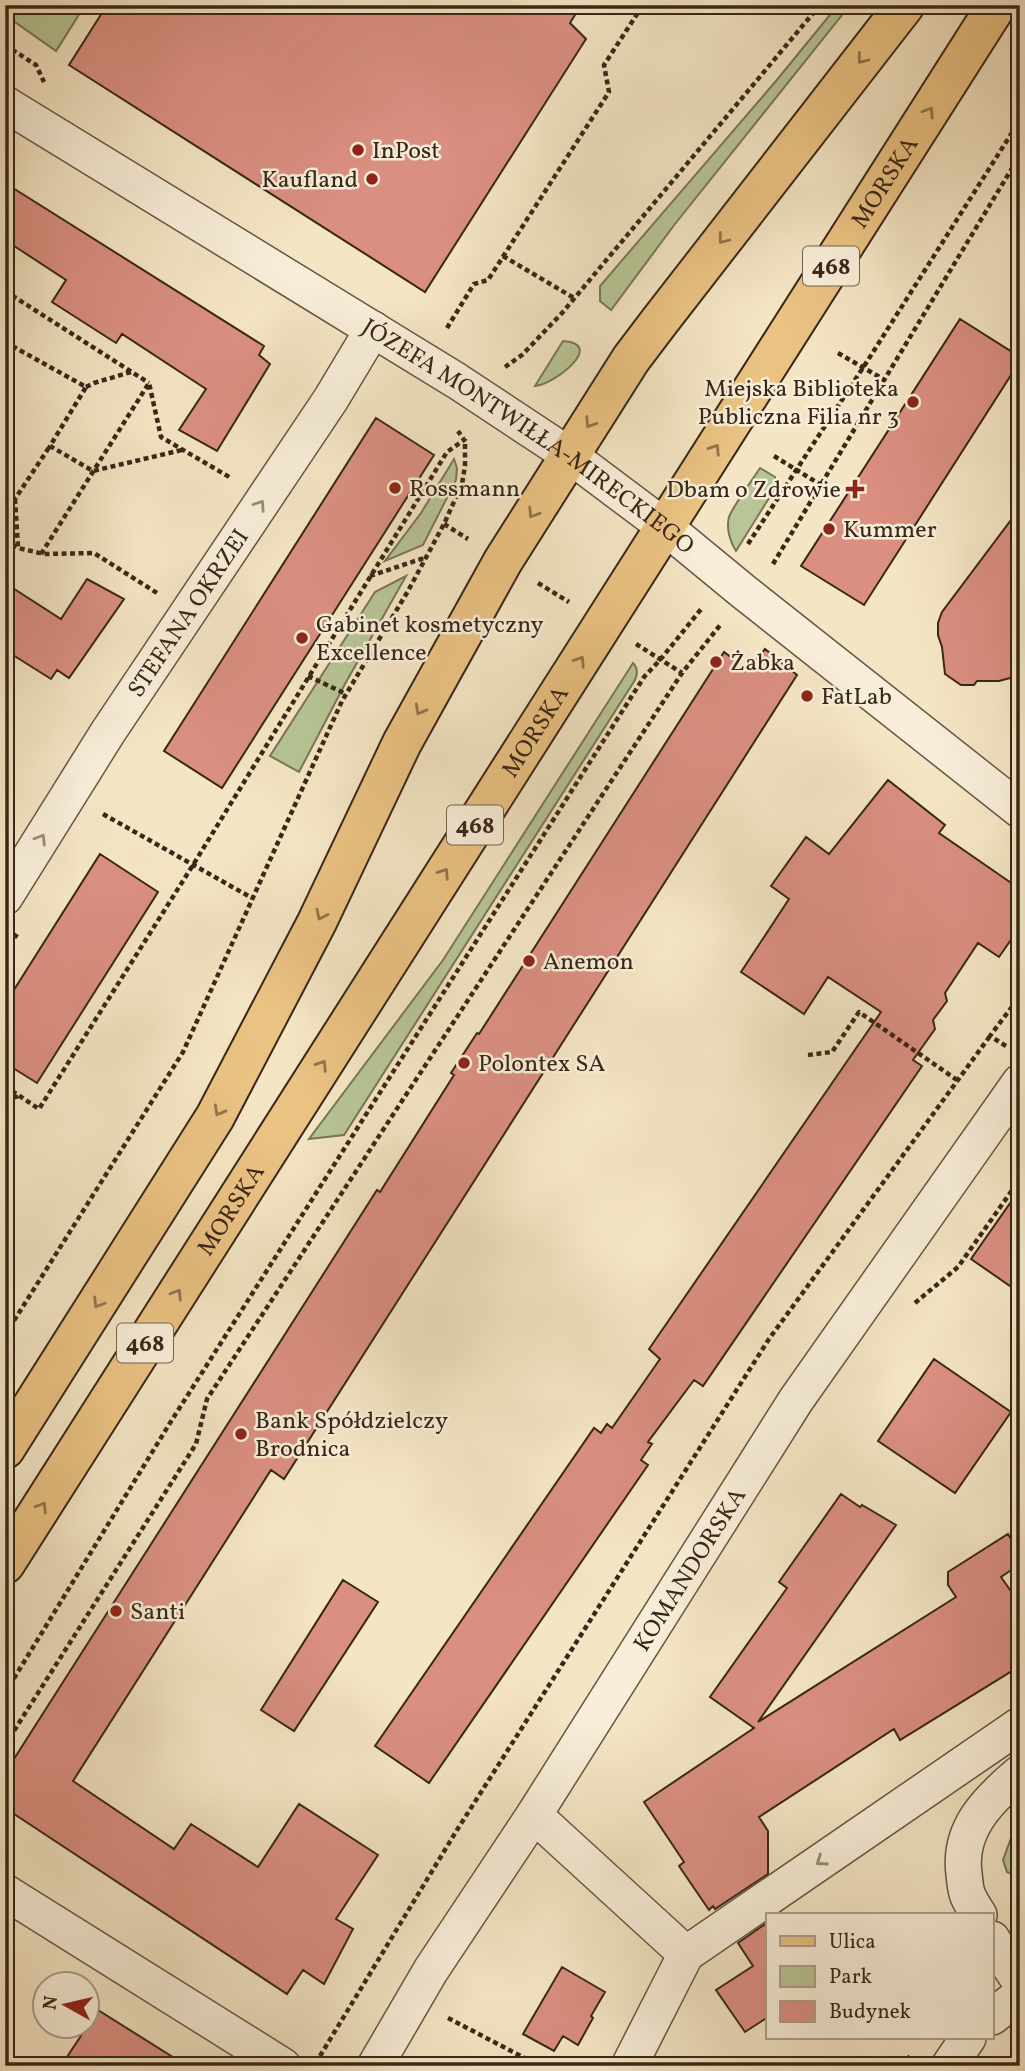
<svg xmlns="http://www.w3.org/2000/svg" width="1025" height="2071" font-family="Vollkorn,serif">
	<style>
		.green { fill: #b8c596; stroke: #787657; stroke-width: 2 }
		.building { fill: #da8f81; stroke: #382718; stroke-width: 2 }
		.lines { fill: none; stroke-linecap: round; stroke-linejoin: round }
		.street-casing { stroke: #675643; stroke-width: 38 }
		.primary-casing { stroke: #382718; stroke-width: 42 }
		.path { stroke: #382718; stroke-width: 4.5; stroke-dasharray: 5 3.5; stroke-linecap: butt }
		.street { stroke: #f8eed9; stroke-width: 35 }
		.primary { stroke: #eac282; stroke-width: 38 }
		.oneway { stroke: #91744d }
		.oneway2 { stroke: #988a78 }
		.poi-dot { fill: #8f2418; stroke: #f8eed9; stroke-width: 2.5 }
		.labels { text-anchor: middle; stroke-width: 5; stroke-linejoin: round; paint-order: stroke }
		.shield { fill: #f8eed9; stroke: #726352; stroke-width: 2 }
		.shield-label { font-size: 23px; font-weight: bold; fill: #382718 }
		.poi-label { font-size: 24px; fill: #382718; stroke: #f8eed9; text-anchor: start }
		.street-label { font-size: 24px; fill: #382718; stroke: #f8eed9 }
	</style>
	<rect width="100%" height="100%" fill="#f4e5c4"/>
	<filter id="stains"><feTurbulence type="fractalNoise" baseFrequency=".00286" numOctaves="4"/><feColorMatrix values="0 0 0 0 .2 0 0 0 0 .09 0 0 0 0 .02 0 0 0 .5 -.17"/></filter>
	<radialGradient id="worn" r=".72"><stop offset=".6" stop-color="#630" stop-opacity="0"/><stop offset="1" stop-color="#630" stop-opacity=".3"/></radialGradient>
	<path class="green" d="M5 5H85L56 51 5 15Z
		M838 5H850L675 224 611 310 600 301V286L776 81Z
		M563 341C606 344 555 384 535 386Z
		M454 459 457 468 456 480 423 545 385 561 421 513Z
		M760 468 775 477 776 487 736 551C730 542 726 528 729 517 733 506 753 479 760 468Z
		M406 576 345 684 299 772 270 756 375 592Z
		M633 663C638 668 638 673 635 680L344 1135 309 1139 443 960Z
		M1020 1828V1877L1007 1872 1003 1860 1011 1838Z"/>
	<path class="building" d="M107 5H581L570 23 586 39 425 292 69 65Z
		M5 183 264 346 259 355 270 364 217 451 179 430 206 389 122 334 116 343 52 302 66 280 5 240Z
		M960 319 1020 357V361L864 605 801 566Z
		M376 418 434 455 222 788 164 751Z
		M1020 508V670L1010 678 999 681H977L974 685H961L945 674 942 647 938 635V623L942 612Z
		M87 579 124 599 69 678 57 670 51 679 5 650V583L61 619Z
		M765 649 797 675 284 1479 271 1470 73 1781 174 1849 191 1824 258 1867 299 1804 378 1855 336 1919 353 1929 324 1984 303 1970 287 1994 5 1808V1773L377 1190 380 1192 454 1075 451 1073 477 1033 479 1034 724 652 748 670Z
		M888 780 945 825 939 833 1020 889V927L999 957 978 943 945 993 947 1001 933 1020 935 1029 913 1060 922 1066 703 1386 694 1380 648 1442 652 1444 641 1460 648 1465 429 1783 375 1746 594 1428 601 1433 607 1424 612 1428 660 1359 649 1349 881 1012 828 977 804 1014 741 972 789 899 771 886 806 837 829 854Z
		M100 854 158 892 37 1083 5 1063V1004Z
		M1020 1189V1293L971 1259Z
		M934 1359 1011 1412 955 1493 878 1441Z
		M841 1494 860 1507 862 1505 896 1525 758 1722 956 1597 948 1585V1572L1008 1534 1020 1554V1564L1001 1577 1020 1604V1666L900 1740 894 1729 759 1817 768 1831V1874L715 1909 713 1906 709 1910 679 1866 684 1862 644 1802 754 1728 710 1697 787 1588 779 1582Z
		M343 1580 378 1602 294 1731 261 1710Z
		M768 1922V2017L745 2032 716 1990 753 1966 738 1943Z
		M562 1967 605 1992 591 2016 593 2018 578 2045 563 2036 554 2051 523 2034Z
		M98 2010 187 2066H61Z"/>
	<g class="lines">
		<defs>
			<g id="street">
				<path id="s1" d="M5 104 457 381 569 455 665 527 744 592 1020 810"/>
				<path id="s2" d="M5 897 108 732 331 399 373 329"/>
				<path d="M534 1815 686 1954"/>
				<path d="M5 1892 283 2066"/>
				<path d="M979 1915C975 1909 971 1903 968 1896 965 1889 965 1881 964 1874 958 1829 988 1800 1020 1773"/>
				<path d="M992 1939 1020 1982"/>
				<path d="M992 2017 1020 1995"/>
				<path id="s3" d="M375 2066 431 1970 534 1815 796 1400 1020 1082"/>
				<path d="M629 2066 686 1954 1020 1725"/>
				<path d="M949 2066 968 2038"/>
			</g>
			<g id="primary">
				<path d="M5 1449 215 1117 317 922 402 743 503 561 631 359 659 322 905 5"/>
				<path id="s4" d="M5 1564 997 5"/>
			</g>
		</defs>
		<use href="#street" class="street-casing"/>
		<use href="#primary" class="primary-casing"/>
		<path class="path" d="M5 45 36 65 44 82
			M503 256 574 298
			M5 291 149 383
			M447 328 474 284 488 280 609 92 604 65 643 5
			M5 342 86 387 50 446 93 471 182 450
			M838 353 883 379
			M505 367 522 355 562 313 820 5
			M86 387 94 383 131 372
			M774 456 821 485
			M5 493 15 499 50 446
			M15 499 18 547
			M444 524 468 539
			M5 540 18 548 44 554 94 553 157 593
			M748 544 868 360 1020 120
			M41 554 149 383 161 437 231 478
			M773 564 1020 155
			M370 576 424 558
			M538 583 569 602
			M636 644 682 673
			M308 676 346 694
			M103 814 252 898
			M5 952 17 934
			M1006 1046 990 1036 1020 996
			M808 1055 832 1052 859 1012 957 1080
			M5 1086 39 1109 193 865 447 452 464 440 458 431
			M5 1100 19 1096
			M915 1303 958 1267 1020 1179
			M5 1335 183 1052 342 701 408 591 444 524 462 484 465 466V439
			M5 1693 170 1423 644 677 660 660 702 608
			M5 1745 196 1444 207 1399 682 673 721 624
			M448 2018 540 2066
			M320 2056 457 1830 769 1339 990 1036
			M904 2066 910 2056"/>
		<use href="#street" class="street"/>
		<use href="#primary" class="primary"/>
	</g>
	<defs><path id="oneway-chevron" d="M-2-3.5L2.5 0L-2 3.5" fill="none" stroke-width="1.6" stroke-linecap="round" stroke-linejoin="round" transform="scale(1.75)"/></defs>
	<g class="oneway">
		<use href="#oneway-chevron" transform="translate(862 59) rotate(128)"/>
		<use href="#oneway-chevron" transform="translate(929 112) rotate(-58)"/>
		<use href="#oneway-chevron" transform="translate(723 239) rotate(128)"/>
		<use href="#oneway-chevron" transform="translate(590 423) rotate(123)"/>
		<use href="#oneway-chevron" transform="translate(715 449) rotate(-57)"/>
		<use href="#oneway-chevron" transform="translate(533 513) rotate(122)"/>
		<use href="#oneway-chevron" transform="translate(580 661) rotate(-57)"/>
		<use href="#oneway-chevron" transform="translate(420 710) rotate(119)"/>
		<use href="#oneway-chevron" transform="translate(444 873) rotate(-57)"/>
		<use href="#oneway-chevron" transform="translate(321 915) rotate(116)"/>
		<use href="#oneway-chevron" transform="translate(322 1065) rotate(-57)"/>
		<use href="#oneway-chevron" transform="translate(219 1111) rotate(119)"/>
		<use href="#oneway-chevron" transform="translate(177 1294) rotate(-58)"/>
		<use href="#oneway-chevron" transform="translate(98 1303) rotate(122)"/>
		<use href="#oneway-chevron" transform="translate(42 1507) rotate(-58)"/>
	</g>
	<g class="oneway2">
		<use href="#oneway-chevron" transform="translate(260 505) rotate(-56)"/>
		<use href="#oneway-chevron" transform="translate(41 839) rotate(-58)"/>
		<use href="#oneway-chevron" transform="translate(821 1861) rotate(145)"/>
	</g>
	<g class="poi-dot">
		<circle cx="358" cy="150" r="7"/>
		<circle cx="372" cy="179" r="7"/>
		<circle cx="913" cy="402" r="7"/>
		<circle cx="395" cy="488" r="7"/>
		<path d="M851.5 478.5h7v7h7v7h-7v7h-7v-7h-7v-7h7z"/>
		<circle cx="829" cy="529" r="7"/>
		<circle cx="302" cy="638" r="7"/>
		<circle cx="716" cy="662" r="7"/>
		<circle cx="807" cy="696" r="7"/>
		<circle cx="529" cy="961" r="7"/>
		<circle cx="464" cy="1063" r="7"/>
		<circle cx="241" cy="1434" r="7"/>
		<circle cx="116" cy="1611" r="7"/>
	</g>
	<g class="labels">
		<g class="shield">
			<rect x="803" y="246.5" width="56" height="39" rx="5"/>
			<rect x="447" y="805.5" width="56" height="39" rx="5"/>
			<rect x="117" y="1323.5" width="56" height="39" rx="5"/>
		</g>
		<g class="shield-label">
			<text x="831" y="274">468</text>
			<text x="475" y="833">468</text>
			<text x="145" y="1351">468</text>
		</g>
		<g class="poi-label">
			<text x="372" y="158">InPost</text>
			<text x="358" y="187" text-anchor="end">Kaufland</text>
			<text x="899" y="396" text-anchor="end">Miejska Biblioteka<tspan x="899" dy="28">Publiczna Filia nr 3</tspan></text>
			<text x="409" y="496">Rossmann</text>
			<text x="841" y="497" text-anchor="end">Dbam o Zdrowie</text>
			<text x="843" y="537">Kummer</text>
			<text x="316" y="632">Gabinet kosmetyczny<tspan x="316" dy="28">Excellence</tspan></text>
			<text x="730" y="670">Żabka</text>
			<text x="821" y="704">FatLab</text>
			<text x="543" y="969">Anemon</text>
			<text x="478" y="1071">Polontex SA</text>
			<text x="255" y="1428">Bank Spółdzielczy<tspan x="255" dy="28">Brodnica</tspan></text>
			<text x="130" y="1619">Santi</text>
		</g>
		<g class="street-label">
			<text dy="8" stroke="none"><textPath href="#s4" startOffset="1638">MORSKA</textPath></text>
			<text dy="8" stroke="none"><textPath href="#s1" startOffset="620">JÓZEFA MONTWIŁŁA-MIRECKIEGO</textPath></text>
			<text dy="8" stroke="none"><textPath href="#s2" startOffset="338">STEFANA OKRZEI</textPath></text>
			<text dy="8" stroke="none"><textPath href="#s4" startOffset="987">MORSKA</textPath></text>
			<text dy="8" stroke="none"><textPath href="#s4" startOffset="420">MORSKA</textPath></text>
			<text dy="8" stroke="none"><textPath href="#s3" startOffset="588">KOMANDORSKA</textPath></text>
		</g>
	</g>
	<rect width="1025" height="2071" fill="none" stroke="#f4e5c4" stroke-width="28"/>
	<rect x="7" y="7" width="1011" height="2057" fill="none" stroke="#382718" stroke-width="3.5"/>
	<rect x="14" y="14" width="997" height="2043" fill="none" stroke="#382718" stroke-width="2"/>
	<rect x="766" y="1913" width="228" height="126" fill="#f8eed9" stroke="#ab9e8c" stroke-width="2"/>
	<rect x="780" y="1936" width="35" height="10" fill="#eac282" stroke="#ab9e8c" stroke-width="2"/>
	<text x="829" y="1948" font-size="21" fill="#382718">Ulica</text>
	<rect x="780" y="1966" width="35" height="21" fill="#b8c596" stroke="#ab9e8c" stroke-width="2"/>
	<text x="829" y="1983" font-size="21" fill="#382718">Park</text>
	<rect x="780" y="2001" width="35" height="21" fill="#da8f81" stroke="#ab9e8c" stroke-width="2"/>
	<text x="829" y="2018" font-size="21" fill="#382718">Budynek</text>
	<g transform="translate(66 2005) rotate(278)"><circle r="33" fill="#f8eed9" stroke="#ab9e8c" stroke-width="2"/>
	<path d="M0-5L12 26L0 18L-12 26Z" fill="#8f2418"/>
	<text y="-10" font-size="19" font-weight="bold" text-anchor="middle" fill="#382718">N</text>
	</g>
	<rect width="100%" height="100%" filter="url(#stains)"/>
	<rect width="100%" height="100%" fill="url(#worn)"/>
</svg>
